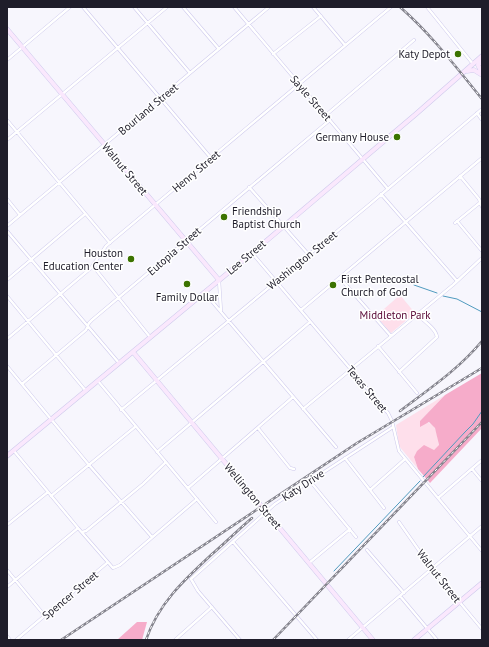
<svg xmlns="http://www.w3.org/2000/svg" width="489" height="647" font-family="'PT Sans',sans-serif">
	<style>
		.green { fill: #fedfeb }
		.forest { fill: #f6acca }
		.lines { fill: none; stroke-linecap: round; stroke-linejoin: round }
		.stream { stroke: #509bbf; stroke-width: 1 }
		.street-casing { stroke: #cecaec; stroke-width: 3.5 }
		.secondary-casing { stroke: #cecaec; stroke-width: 5 }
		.street { stroke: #fff; stroke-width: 2.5 }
		.secondary { stroke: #fae8fd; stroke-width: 4 }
		.rail-casing { stroke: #84838d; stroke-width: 2.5 }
		.rail { stroke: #fff; stroke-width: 1; stroke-dasharray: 3; stroke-linecap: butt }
		.poi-dot { fill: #3c7300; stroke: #fff; stroke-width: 1.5 }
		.labels { text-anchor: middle; stroke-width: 3; stroke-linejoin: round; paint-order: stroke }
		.poi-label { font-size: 11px; fill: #1f1d2a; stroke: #fff; text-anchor: end }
		.street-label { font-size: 11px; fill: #1f1d2a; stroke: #fff }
		.park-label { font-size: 11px; fill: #570533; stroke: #fff }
	</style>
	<rect width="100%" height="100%" fill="#f7f6fd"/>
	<path class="green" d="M400 295 415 313 391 333 376 316Z
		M445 395 420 421C438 423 436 431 439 446L434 450 414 457 418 469 399 446 396 425Z"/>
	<path class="forest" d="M482 373V428L430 483 418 469 414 457 417 451 424 445 434 450 439 445 435 428 429 422 420 427V421L445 395Z
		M137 622H147L142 640H117Z"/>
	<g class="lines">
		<path class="stream" d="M414 285 437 293
			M443 296 457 299 482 312
			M423 477 465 432 473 424 482 411
			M334 571 420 481"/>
		<defs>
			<path id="street" d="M83 7 211 158
				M134 7 190 73
				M183 7 219 49
				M234 7 388 189
				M313 7 345 45
				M427 7 473 64
				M273 54 321 16
				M7 60 70 7
				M477 113 482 120
				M326 115 414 40
				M7 120 110 243
				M7 140 167 7
				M460 176 479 199 482 207
				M249 187 309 255
				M381 194 457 281
				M7 199 20 215
				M457 221 482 251
				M455 223 482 201
				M7 226 269 7
				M7 231 119 363
				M252 253 388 413 392 421 399 451 482 551
				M93 266 150 337
				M340 278 391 336
				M7 280 85 214
				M219 280 221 311
				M204 292 336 447
				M7 296 86 391
				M301 310 482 158
				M7 339 91 268 106 246 391 7
				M378 346 417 393
				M7 366 89 465 152 537
				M399 372 437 337C436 328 423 321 417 314
				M98 381 216 522
				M22 384 86 330 89 323 92 320 330 120
				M303 409 453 285 482 258
				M121 410 370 204 482 109
				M258 428 290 468 294 469
				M14 451 78 528 113 568 120 565 197 499
				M157 452 310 322
				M345 458 384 508
				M472 469 482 481
				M310 481 356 537
				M188 488 293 397
				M370 490 405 459
				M51 496 135 427
				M438 498 482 460
				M399 522 432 569 482 629
				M7 525 48 492
				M82 532 86 531 143 484 166 462
				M233 542 317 640
				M367 550 404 593
				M309 563 350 529
				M7 570 45 616
				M7 587 78 528
				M400 596 437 640
				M7 636 10 640
				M16 640 107 563
				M175 640 212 607
				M240 640 198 591 191 579 275 504 393 427
				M348 640 482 526"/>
			<path id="secondary" d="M7 29 219 280
				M482 61 478 65 482 73
				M467 71 474 70 482 75
				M133 352 373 640
				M7 456 252 253 416 114 482 56
				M414 640 482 583"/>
		</defs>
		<use href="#street" class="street-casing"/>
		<use href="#secondary" class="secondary-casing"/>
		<use href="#street" class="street"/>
		<use href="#secondary" class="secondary"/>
		<defs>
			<path id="rail" d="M400 7C431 34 456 67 482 99
				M400 411C429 389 459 369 482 341
				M61 640 357 443 482 368
				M146 640C158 604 184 580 211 555 225 543 238 530 252 518
				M273 640 482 422"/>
		</defs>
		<use href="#rail" class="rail-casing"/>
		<use href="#rail" class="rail"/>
	</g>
	<g class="poi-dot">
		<circle cx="458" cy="54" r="4"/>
		<circle cx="397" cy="137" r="4"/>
		<circle cx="224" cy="217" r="4"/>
		<circle cx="131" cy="259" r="4"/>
		<circle cx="187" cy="284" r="4"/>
		<circle cx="333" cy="285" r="4"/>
	</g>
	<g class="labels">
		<g class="poi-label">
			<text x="450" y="58">Katy Depot</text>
			<text x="389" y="141">Germany House</text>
			<text x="232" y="215" text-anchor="start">Friendship<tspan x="232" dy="13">Baptist Church</tspan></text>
			<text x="123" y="257">Houston<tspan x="123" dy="13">Education Center</tspan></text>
			<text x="341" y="283" text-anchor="start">First Pentecostal<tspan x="341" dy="13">Church of God</tspan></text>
			<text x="187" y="301" text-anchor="middle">Family Dollar</text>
		</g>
		<g class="street-label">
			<text transform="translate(311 98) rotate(49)" y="4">Sayle Street</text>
			<text transform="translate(148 109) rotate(-40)" y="4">Bourland Street</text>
			<text transform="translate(125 169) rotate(50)" y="4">Walnut Street</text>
			<text transform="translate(196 171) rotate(-40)" y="4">Henry Street</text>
			<text transform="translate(174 251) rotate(-41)" y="4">Eutopia Street</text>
			<text transform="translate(246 257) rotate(-40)" y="4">Lee Street</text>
			<text transform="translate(302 260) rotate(-39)" y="4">Washington Street</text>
			<text transform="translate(367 389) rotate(50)" y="4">Texas Street</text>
			<text transform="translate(303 485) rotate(-33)" y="4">Katy Drive</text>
			<text transform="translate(253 496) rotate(50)" y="4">Wellington Street</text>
			<text transform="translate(439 576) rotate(52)" y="4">Walnut Street</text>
			<text transform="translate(70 595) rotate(-40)" y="4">Spencer Street</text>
		</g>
		<g class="park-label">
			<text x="395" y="319">Middleton Park</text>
		</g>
	</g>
	<rect width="489" height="647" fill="none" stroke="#1f1d2a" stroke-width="16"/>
</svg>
